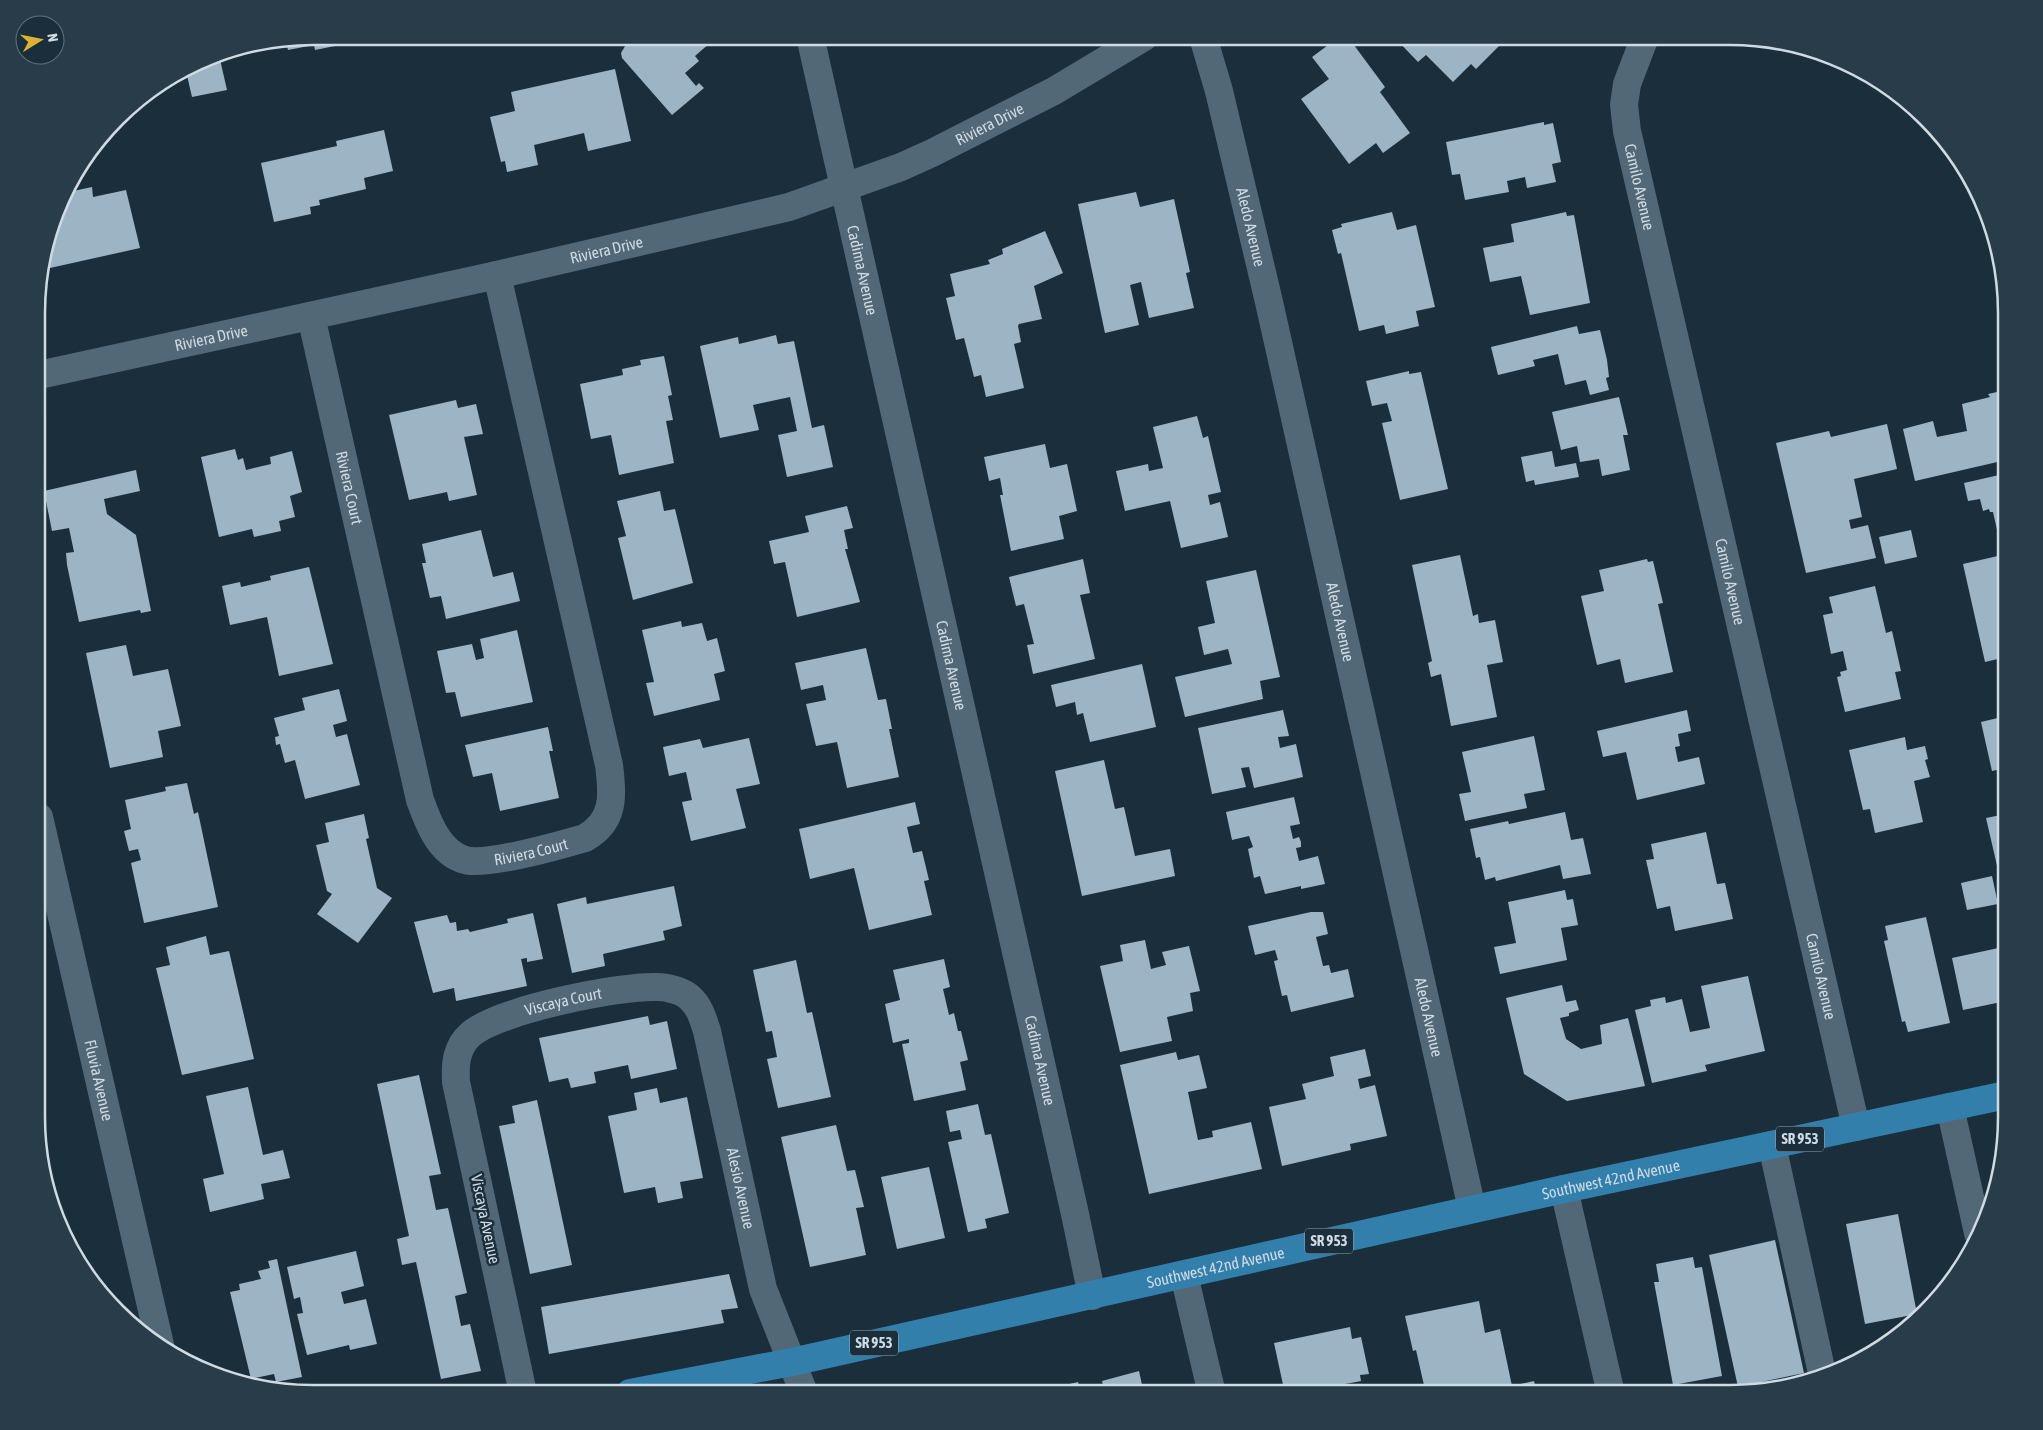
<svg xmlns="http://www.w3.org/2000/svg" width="2043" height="1430" font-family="'Asap Condensed',sans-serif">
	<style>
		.building { fill: #9db4c5 }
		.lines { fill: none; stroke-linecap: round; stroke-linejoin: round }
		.minor { stroke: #526877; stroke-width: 28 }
		.major { stroke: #337fac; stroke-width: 28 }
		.labels { text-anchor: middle; stroke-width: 5; stroke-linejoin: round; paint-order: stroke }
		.shield { fill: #1b2e3c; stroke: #99a7b2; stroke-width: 1 }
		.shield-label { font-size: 15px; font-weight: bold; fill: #cfdbe4 }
		.street-label { font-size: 16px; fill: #cfdbe4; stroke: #1b2e3c }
		.rim { fill: none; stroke: #cfdbe4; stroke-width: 2.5 }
	</style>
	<rect width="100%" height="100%" fill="#1b2e3c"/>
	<path class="building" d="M313 36H333L335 46 315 50 314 45 288 50 286 42Z
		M631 36H718L695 56 699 61 685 73 696 86 699 83 704 88 672 115 622 58 621 53Z
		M1339 37H1348L1385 87 1380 92 1410 133 1383 153 1376 143 1349 164 1301 99 1329 79 1312 57Z
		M1394 37H1492L1500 45 1476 69 1471 64 1453 82 1426 55 1418 62Z
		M219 55 227 90 192 97 186 71 207 57Z
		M615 69 631 141 588 151 584 133 534 145 538 165 507 172 505 161 501 162 490 117 515 111 511 92Z
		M145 96 146 103 128 108 130 105Z
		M1544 122V125L1553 123 1561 162 1552 164 1556 182 1527 188 1525 177 1507 181 1509 192 1465 200 1460 174 1452 175 1446 142Z
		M384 130 393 171 364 178 366 189 319 200 320 205 310 207 311 214 274 222 261 163 337 146 336 141Z
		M92 187 93 197 126 190 140 248 41 270 64 193Z
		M1136 192 1140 207 1174 199 1190 272 1186 273 1194 308 1149 318 1141 282 1130 285 1139 325 1105 333 1078 204Z
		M1392 212 1397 230 1416 225 1435 307 1416 311 1419 326 1386 334 1384 325 1359 331 1341 253 1338 254 1332 230 1342 227 1341 224Z
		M1566 212 1567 216 1574 215 1590 303 1530 315 1521 276 1490 282 1483 248 1514 242 1511 224Z
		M1045 231 1063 273 1034 286 1042 319 1019 324 1018 326 1021 342 1014 344 1024 388 986 397 981 375 974 377 964 338 956 340 946 298 955 296 950 274 990 264 988 260 1003 254 1002 249Z
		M1577 326 1579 334 1600 330 1607 360 1609 377 1606 378 1609 390 1590 395 1586 380 1565 385 1558 354 1533 360 1535 366 1498 375 1491 347Z
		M776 335 778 344 794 341 812 428 824 425 833 467 787 477 778 435 797 431 790 397 753 405 759 430 720 438 700 346 738 337 739 344Z
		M664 356 672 395 668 396 673 420 666 421 674 463 619 475 611 435 591 439 580 384 623 375 622 369 641 365 640 360Z
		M1409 371V374L1421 372 1448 489 1400 500 1382 423 1392 421 1387 403 1372 406 1366 381Z
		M2006 390V460L1915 481 1903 429 1933 421 1937 437 1967 431 1962 404 1990 397 1988 394Z
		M1619 397 1628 435H1623L1630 470 1602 476 1599 459 1580 462 1577 446 1561 450 1552 412Z
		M456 400 458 408 476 404 483 434 464 437 477 495 449 501 447 492 409 500 389 415Z
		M1197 416 1203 438 1208 436 1221 492 1208 495 1210 505 1220 502 1228 537 1181 548 1170 501 1125 511 1116 471 1148 464 1149 471 1163 468 1153 427Z
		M1887 424 1897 469 1854 479 1862 517 1849 520 1851 529 1868 525 1876 558 1806 573 1776 443 1829 431 1831 437Z
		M1045 444 1050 468 1067 464 1077 511 1059 516 1064 539 1011 551 1000 495H1003L1000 478 989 481 984 457Z
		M235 449 238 460 243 458 246 470 271 464 270 457 292 451 302 492 290 496 295 517 279 521 281 531 254 537 252 529 219 537 201 457Z
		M1552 451 1555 467 1576 463 1579 477 1535 485 1534 480 1526 482 1521 457Z
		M136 470 140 491 104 499 107 514 136 535 151 611 141 613 140 610 79 622 67 565 66 553 74 552 69 528 52 531 44 491Z
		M2006 470V541L2000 543 1993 512H1990L1989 509 1983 511 1980 499 1968 501 1964 483 1999 475V472Z
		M660 491 664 511 675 509 693 583 633 600 618 538 626 536 617 501Z
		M847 506 853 528 844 530 848 549H845L860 602 797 617 785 562 774 564 769 541 809 532 805 516Z
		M481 530 493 577 513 572 520 601 446 619 441 596 430 598 422 563H426L422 544Z
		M1911 530 1917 557 1885 564 1879 537Z
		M1460 555 1473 616 1478 614 1479 623 1495 620 1503 662 1487 665 1497 717 1451 726 1441 674 1431 677 1428 663 1432 661 1412 565Z
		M2002 555 2006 570V657L1985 662 1963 564Z
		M1083 559 1090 593 1080 595 1095 659 1033 674 1027 645 1034 644 1024 604 1016 606 1009 577Z
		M1647 559 1648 562 1653 561 1663 603 1658 604 1673 672 1625 683 1620 659 1597 665 1581 596 1604 591 1599 570Z
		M309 567 333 664 279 676 267 617 230 625 222 586 240 582 241 587 271 580 270 576Z
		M1256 570 1280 677 1260 681 1263 699 1185 717 1175 677 1232 664 1228 649 1204 655 1198 627 1215 623 1206 581Z
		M1875 586 1886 633 1892 631 1901 671 1895 672 1901 699 1845 712 1837 677 1841 676 1840 672 1847 670 1843 651 1831 654 1823 615 1833 613 1829 597Z
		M681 621 682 627 702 623 707 641 717 638 725 671 714 674 720 700 654 716 646 683 654 682 642 630Z
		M517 630 533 702 461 717 455 692 446 693 437 651 472 644 476 660 484 658 480 639Z
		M126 645 133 676 168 669 181 726 158 731 163 757 110 768 86 653Z
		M866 648 878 700 886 699 892 729H889L899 777 847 788 837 742 816 746 806 704 826 700 823 685 801 690 795 663Z
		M1142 664 1156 727 1090 742 1083 713 1077 715 1075 702 1056 707 1051 685Z
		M339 689 347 721 333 725 336 737 347 734 360 785 305 799 295 760 285 763 280 744 276 745 275 737 279 736 274 718 305 710 302 698Z
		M1283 710 1289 736 1278 737 1280 748 1296 744 1303 777 1254 788 1249 767 1241 768 1246 787 1212 794 1198 728Z
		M1687 710 1691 731 1678 734 1680 746 1675 747 1678 762 1699 757 1705 784 1637 800 1626 752 1603 757 1597 731Z
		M2006 716V768L1992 771 1981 722Z
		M548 727 553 751H549L559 798 500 811 492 773 473 777 465 745Z
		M1534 736 1545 790 1524 794 1527 808 1465 821 1459 794 1471 792 1462 752Z
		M1905 737 1907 750 1925 746 1928 759 1925 760 1930 777 1914 781 1923 822 1875 833 1870 809 1863 810 1849 750Z
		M749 738 760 784 736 789 746 828 691 841 682 802 692 800 686 772 669 776 663 747 700 739 703 748Z
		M1104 760 1115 809 1124 807 1135 856 1170 849 1175 876 1082 896 1055 771Z
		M187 783 194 814 198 812 218 907 144 923 131 863 141 860 138 849 129 851 124 831 131 829 125 800 166 791 165 787Z
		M1294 797 1300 824 1290 826 1293 839 1299 837 1301 842V847L1296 848 1299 861 1318 856 1325 884 1301 889V886L1265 894 1260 876 1254 878 1248 849 1253 847 1249 836 1232 840 1226 812Z
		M915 802 920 824 907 827 913 853 922 851 929 880 924 881 932 915 869 930 854 868 810 879 799 829Z
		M1565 812 1571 840 1583 838 1591 874 1563 879 1560 865 1496 881 1495 877 1485 880 1480 857 1476 858 1470 829 1508 821 1509 824Z
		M364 814 369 838 366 839 377 888 392 898 358 943 317 914 332 894 327 891 316 845 329 842 325 823Z
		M2006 814V868L1998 870 1986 818Z
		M1706 832 1717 884 1725 883 1733 919 1675 931 1670 906 1657 909 1646 860 1654 859 1651 844Z
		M2006 871V904H2005L1999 873Z
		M1992 876 1998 904 1967 910 1961 883Z
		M674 886 682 926 663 931 665 940 603 954 605 966 572 973 557 904 586 897 587 904Z
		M1565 890 1567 900 1573 899 1578 925 1561 928 1567 960 1500 974 1494 947 1516 943 1508 902Z
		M1311 912H1323L1328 934 1316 937 1323 966 1329 965 1331 973 1348 969 1354 997 1291 1012 1287 995 1282 996 1274 961 1278 960 1275 950 1255 955 1248 926Z
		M533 913 543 959 527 962V958L521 959 527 986 456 1001 454 988 433 993 414 922 447 915 450 923 456 922 457 931 468 929 470 932 508 923 507 919Z
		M1926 917 1950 1023 1908 1032 1905 1021 1902 1022 1884 941 1888 940 1885 926Z
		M206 936 210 955 229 951 254 1059 182 1075 156 968 170 965 166 947Z
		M1145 940 1151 969 1166 965 1162 952 1189 946 1200 991 1190 993 1193 1011 1167 1017 1172 1041 1120 1052 1100 966 1123 961 1120 945Z
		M2003 947 2006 964V1001L1963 1010 1952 958Z
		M944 959 950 987 943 989 949 1015 954 1013 958 1031H961L968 1060 960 1062 966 1090 914 1101 902 1044 909 1043V1039L893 1043 885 1004 900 1000 893 970Z
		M796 960 807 1013 812 1012 831 1097 778 1108 767 1059 777 1057 772 1031 766 1032 753 970Z
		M1748 976 1765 1051 1705 1065 1707 1071 1652 1083 1635 1010 1651 1006 1650 1000 1665 997 1666 1003 1682 999 1690 1032 1710 1028 1701 986Z
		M1562 985 1566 1002 1576 1000 1579 1010 1569 1013V1016L1560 1018 1566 1039 1581 1049 1602 1044 1600 1025 1628 1018 1645 1086 1567 1101 1524 1074 1506 998Z
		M648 1016 650 1025 667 1021 677 1069 631 1079 628 1065 594 1072 596 1083 571 1088 568 1078 549 1082 539 1038Z
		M1365 1049 1371 1076 1358 1079 1360 1089 1375 1085 1387 1136 1350 1144 1351 1150 1282 1166 1269 1107 1306 1099 1302 1084 1334 1076 1330 1057Z
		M1176 1052 1178 1060 1199 1055 1207 1088 1188 1092 1198 1140 1213 1137 1212 1131 1251 1122 1262 1169 1149 1194 1120 1065Z
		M419 1075 441 1174 429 1176 436 1210 448 1208 467 1293 455 1296 461 1326 470 1324 481 1371 441 1379 416 1262 402 1265 397 1239 409 1236 377 1084Z
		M248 1087 263 1155 283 1150 290 1178 261 1184 264 1199 210 1212 203 1179 224 1174 206 1096Z
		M657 1088 660 1103 687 1097 703 1178 680 1182 683 1198 658 1203 655 1187 624 1193 608 1116 637 1110 634 1093Z
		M537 1100 572 1265 530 1274 499 1126 515 1123 512 1106Z
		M978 1104 985 1135 991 1134 1009 1213 985 1219 987 1228 968 1232 948 1142 962 1139 960 1130 950 1132 946 1111Z
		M836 1125 847 1171 855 1170 864 1207 856 1208 866 1255 810 1267 781 1137Z
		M929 1167 945 1238 897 1249 881 1177Z
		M1898 1214 1917 1314 1865 1324 1846 1224Z
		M1775 1240 1804 1373 1738 1387 1709 1255Z
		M356 1251 364 1286 341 1292 344 1304 366 1299 377 1344 350 1350 349 1345 307 1355 297 1314 303 1313 300 1297 294 1299 287 1267Z
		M1693 1257 1695 1268 1702 1267 1722 1376 1673 1385 1654 1282H1659L1656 1264Z
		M277 1259 302 1377 276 1382 274 1374 251 1379 230 1292 240 1290 239 1284 261 1279 258 1271 270 1268 268 1261Z
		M729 1274 738 1308 721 1310 724 1323 549 1354 541 1307Z
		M1479 1301 1485 1333 1500 1329 1512 1386 1534 1381 1537 1394H1426L1416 1350 1413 1351 1405 1316Z
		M1350 1327 1352 1339 1361 1337 1369 1374 1360 1375 1361 1381 1345 1384 1347 1394H1285L1274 1343Z
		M1139 1371 1144 1394 1105 1393 1102 1381Z
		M1078 1382 1081 1393H1030Z"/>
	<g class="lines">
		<g class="minor">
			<path id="s1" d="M810 36 1075 1214 1092 1296"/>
			<path id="s2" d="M1203 37 1219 91 1269 302 1472 1209"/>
			<path id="s3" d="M1645 37 1627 84 1624 105 1627 131 1856 1127"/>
			<path id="s4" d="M311 316 420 800C428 822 439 853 465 860 486 866 561 845 585 838 615 821 613 795 609 765L497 275"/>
			<path id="s5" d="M39 375 497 275 789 207 901 167 932 153 1054 91 1144 37"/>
			<path id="s6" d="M39 817 160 1345"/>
			<path d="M1950 1107 1978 1233"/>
			<path d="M1772 1145 1822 1373"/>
			<path d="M1564 1189 1611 1394"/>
			<path d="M1184 1275 1212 1394"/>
			<path id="s7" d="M523 1393 456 1082C455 1064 456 1047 471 1034 499 1010 621 985 658 987 667 987 683 991 690 998 700 1007 703 1019 707 1031L763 1289 804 1393"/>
		</g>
		<path class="major" id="s8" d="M630 1393 792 1362 1564 1189 2006 1095"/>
	</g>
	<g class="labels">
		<g class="shield">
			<rect x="1776" y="1126.5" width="48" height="25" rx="4"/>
			<rect x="1305" y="1228.5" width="48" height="25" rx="4"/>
			<rect x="850" y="1330.5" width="48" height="25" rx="4"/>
		</g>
		<g class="shield-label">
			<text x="1800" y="1144">SR 953</text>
			<text x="1329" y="1246">SR 953</text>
			<text x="874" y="1348">SR 953</text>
		</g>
		<g class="street-label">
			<text dy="6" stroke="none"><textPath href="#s5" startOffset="986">Riviera Drive</textPath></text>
			<text dy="6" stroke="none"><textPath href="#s3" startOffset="155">Camilo Avenue</textPath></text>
			<text dy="6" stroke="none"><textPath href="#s2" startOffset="196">Aledo Avenue</textPath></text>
			<text dy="6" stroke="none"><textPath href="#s5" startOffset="581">Riviera Drive</textPath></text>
			<text dy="6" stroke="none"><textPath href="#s1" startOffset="240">Cadima Avenue</textPath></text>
			<text dy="6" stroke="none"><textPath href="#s5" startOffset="176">Riviera Drive</textPath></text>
			<text dy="6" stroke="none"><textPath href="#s4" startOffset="176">Riviera Court</textPath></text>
			<text dy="6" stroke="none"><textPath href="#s3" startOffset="560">Camilo Avenue</textPath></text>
			<text dy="6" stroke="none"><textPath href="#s2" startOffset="601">Aledo Avenue</textPath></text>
			<text dy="6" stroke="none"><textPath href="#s1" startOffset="645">Cadima Avenue</textPath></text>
			<text dy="6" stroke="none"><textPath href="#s4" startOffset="641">Riviera Court</textPath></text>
			<text dy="6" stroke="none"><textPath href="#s3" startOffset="965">Camilo Avenue</textPath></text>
			<text dy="6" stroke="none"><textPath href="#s7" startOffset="469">Viscaya Court</textPath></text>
			<text dy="6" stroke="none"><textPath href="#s2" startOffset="1006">Aledo Avenue</textPath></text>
			<text dy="6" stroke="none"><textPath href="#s1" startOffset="1050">Cadima Avenue</textPath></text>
			<text dy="6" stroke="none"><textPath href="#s6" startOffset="270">Fluvia Avenue</textPath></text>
			<text dy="6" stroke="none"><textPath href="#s8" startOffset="1004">Southwest 42nd Avenue</textPath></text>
			<text dy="6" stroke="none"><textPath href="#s7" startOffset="798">Alesio Avenue</textPath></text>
			<text transform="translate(486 1219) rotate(78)" y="6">Viscaya Avenue</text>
			<text dy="6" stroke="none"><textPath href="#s8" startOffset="599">Southwest 42nd Avenue</textPath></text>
		</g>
	</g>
	<path d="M0 0H2043V1430H0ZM313 45H1730A268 268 0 0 1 1998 313V1117A268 268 0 0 1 1730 1385H313A268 268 0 0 1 45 1117V313A268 268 0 0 1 313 45Z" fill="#293c49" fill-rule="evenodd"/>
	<path class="rim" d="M313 45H1730A268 268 0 0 1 1998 313V1117A268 268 0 0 1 1730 1385H313A268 268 0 0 1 45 1117V313A268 268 0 0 1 313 45Z"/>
	<g transform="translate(40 40) rotate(80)"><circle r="24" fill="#1b2e3c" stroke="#63737f"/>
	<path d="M0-4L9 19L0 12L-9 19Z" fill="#dab333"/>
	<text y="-8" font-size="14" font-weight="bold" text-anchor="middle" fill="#cfdbe4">N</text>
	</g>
</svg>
